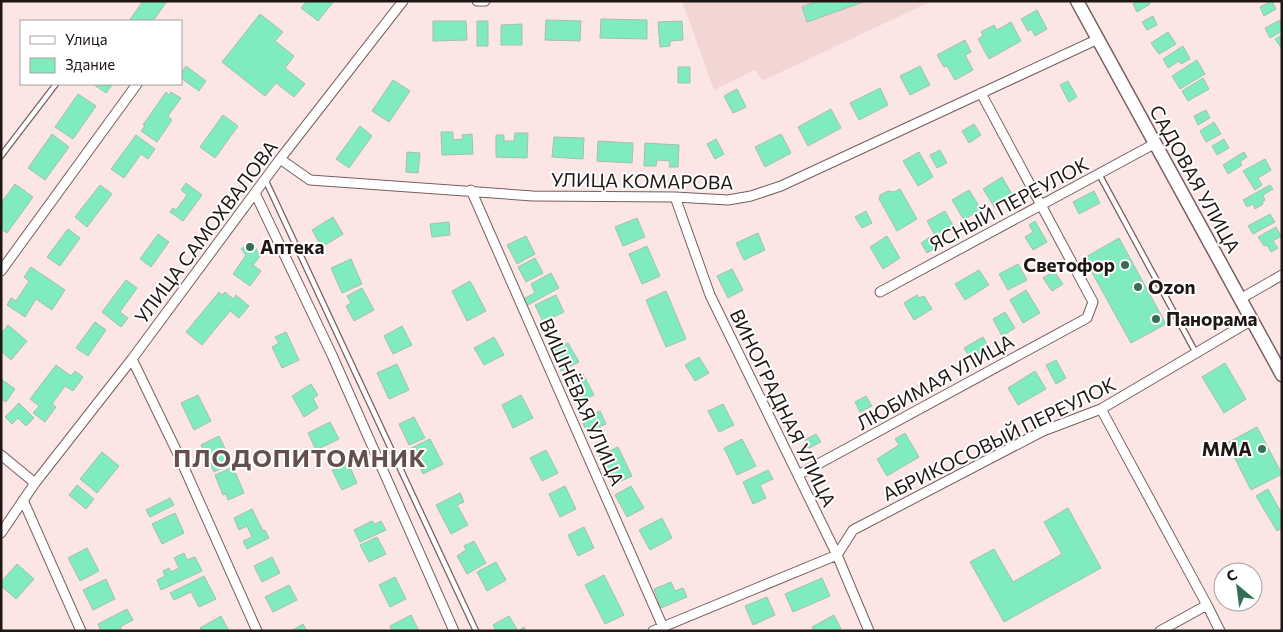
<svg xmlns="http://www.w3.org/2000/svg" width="1283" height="632" font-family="Commissioner,sans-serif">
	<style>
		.built { fill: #f1d6d4 }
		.building { fill: #80ecbe; stroke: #a6bdb2 }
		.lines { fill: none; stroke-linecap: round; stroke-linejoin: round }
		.service-casing { stroke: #765f5e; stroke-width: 7 }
		.minor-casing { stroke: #765f5e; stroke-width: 11 }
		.secondary-casing { stroke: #765f5e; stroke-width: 15 }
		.service { stroke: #fff; stroke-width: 4.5 }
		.minor { stroke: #fff; stroke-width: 9 }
		.secondary { stroke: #fff; stroke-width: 12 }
		.poi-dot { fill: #356e56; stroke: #fff; stroke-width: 2 }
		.labels { text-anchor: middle; stroke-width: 4; stroke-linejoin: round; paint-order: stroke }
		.street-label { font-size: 19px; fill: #1f1615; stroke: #fff }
		.poi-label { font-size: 19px; font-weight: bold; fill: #1f1615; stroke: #fff; text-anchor: start }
		.district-label { font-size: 24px; font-weight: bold; letter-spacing: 1px; fill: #654f4d; stroke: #fff }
	</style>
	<rect width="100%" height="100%" fill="#fce6e5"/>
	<path class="built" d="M682 1H932L762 81 755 70 714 90Z"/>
	<path class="building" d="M143 1H167L153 21H129Z
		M307 1H334L318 21 301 8Z
		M817 1H866L807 22 802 7Z
		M1137 1H1148L1150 4 1137 12 1133 4Z
		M1272 1 1276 9 1264 16 1260 7Z
		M1037 10 1047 29 1035 36 1031 29 1028 31 1021 19Z
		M260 14 283 32 275 41 294 56 285 68 305 84 294 97 276 83 265 96 222 62Z
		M1153 16 1157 25 1147 30 1142 22Z
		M601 19 647 20V39L600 38Z
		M546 20 581 21 580 41 545 40Z
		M1280 20 1282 31 1270 38 1265 28Z
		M433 21H466L467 40 433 41Z
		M477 21H488V46H477Z
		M682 21 683 40 670 41V46L660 47 658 22Z
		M1011 22 1021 41 989 59 978 39 983 36 981 32 994 25 997 30Z
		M522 24V45H501V25Z
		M1168 32 1176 44 1159 54 1151 43Z
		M1282 35V49L1275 39Z
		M965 40 971 52 965 55 973 70 955 80 947 66 944 67 937 55Z
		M1183 46 1190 59 1181 64 1179 61 1168 68 1163 59Z
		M1197 60 1205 74 1180 89 1172 76Z
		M186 66 206 81 199 91 181 78V73Z
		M920 66 930 85 910 95 900 76Z
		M678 67H690V83H678Z
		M1203 78 1209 89 1188 101 1182 91Z
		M393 80 410 91 389 122 372 111Z
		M1068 81 1077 97 1069 102 1060 85Z
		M93 84H113L106 93Z
		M880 88 888 105 859 120 850 103Z
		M737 89 746 107 733 113 724 96Z
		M166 92 169 95 171 92 181 98 168 116 172 120 157 142 141 131 145 126 143 125Z
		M78 94 96 106 73 139 55 127Z
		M831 109 841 128 808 146 798 127Z
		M1206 110 1210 118 1198 125 1194 116Z
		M223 115 238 126 215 158 200 147Z
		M1214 122 1221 134 1206 142 1200 131Z
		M974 124 981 135 969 143 962 131Z
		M360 126 372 136 349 168 336 159Z
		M441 132H453V140L463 139 462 135 472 134 473 154 442 155Z
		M515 133H528L527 158 496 157V135H504V141H514Z
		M52 134 69 147 45 180 28 168Z
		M781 134 791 153 765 167 755 147Z
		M136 135 155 149 148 159 141 154 124 178 111 169Z
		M554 137 584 138 583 159 552 157Z
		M716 139 724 154 715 159 707 144Z
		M1224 139 1229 148 1217 155 1212 146Z
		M598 141 633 143 632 163 597 161Z
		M645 143 679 145 678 167H669L670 161 657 160 656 166H644Z
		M940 150 947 163 937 168 930 155Z
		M407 152 420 153 418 173 406 172Z
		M919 152 933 177 918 186 903 161Z
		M1244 152 1247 157 1240 162 1242 165 1228 174 1223 165Z
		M1265 159 1271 170 1258 178 1262 185 1255 190 1243 171Z
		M1002 177 1013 196 995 208 983 189Z
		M186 183 202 195 183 221 170 212 173 208 176 210 187 195 181 190Z
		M15 184 33 197 7 233 1 229V203Z
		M100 185 112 194 87 227 75 217Z
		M1270 185 1273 189 1263 195 1265 200 1262 202 1263 204 1255 209 1253 204 1247 207 1243 200Z
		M900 189 917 219 897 231 879 199 880 195 888 191 894 192Z
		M969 190 981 209 964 220 952 200Z
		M1094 191 1100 203 1079 214 1073 202Z
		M866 211 872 223 862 228 855 217Z
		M945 211 954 227 936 237 927 221Z
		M1270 214 1275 222 1253 234 1248 226Z
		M333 217 343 234 322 247 312 230Z
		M637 218 645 237 623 246 615 227Z
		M1035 221 1047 242 1033 250 1025 237 1033 232 1029 225Z
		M449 222 450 235 432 237 430 224Z
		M1276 227 1281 236 1273 241 1278 248 1271 252 1267 245 1264 246 1258 237Z
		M68 229 80 238 60 266 47 257Z
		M758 233 765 250 744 260 736 243Z
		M158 234 169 242 151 267 140 259Z
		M526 236 535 254 517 264 507 245Z
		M887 236 900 258 883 269 870 247Z
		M930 237 937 247 927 253 921 243Z
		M1119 238 1166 324 1131 343 1084 258Z
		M252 241 260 256 253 265 261 271 250 286 233 274 246 255 241 249Z
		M647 246 660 276 642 284 629 254Z
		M535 258 543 273 526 282 518 267Z
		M351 259 362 284 342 293 331 268Z
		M1018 264 1027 280 1008 290 999 274Z
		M31 267 65 290 52 310 36 299 25 317 7 305 11 298 16 301 29 281 24 277Z
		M732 269 743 290 728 298 717 276Z
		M979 270 989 285 965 300 955 284Z
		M1054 271 1063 284 1052 291 1043 278Z
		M551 273 559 288 526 306 523 299 535 293 531 284Z
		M126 280 137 288 120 312 128 318 121 327 102 312Z
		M470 281 486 311 467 321 452 291Z
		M362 288 374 310 354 321 346 306 351 303 347 296Z
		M1026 290 1040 313 1023 323 1010 300Z
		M666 291 686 339 666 347 646 300Z
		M219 292 222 295 225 292 233 299 236 295 249 306 239 318 230 311 202 345 186 332Z
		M556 295 564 312 543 322 535 305Z
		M917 295 919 298 924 296 932 309 914 320 904 303Z
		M1005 312 1015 328 1002 336 993 319Z
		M95 322 106 330 88 356 76 348Z
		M8 325 27 341 11 360 1 351V334Z
		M402 326 412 345 393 354 384 336Z
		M286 332 299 360 282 368 272 347 279 343 275 337Z
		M494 337 504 355 484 365 474 348Z
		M983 337 990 350 972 361 964 348Z
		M568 343 579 362 561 371 551 352Z
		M699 357 709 373 695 381 685 365Z
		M1056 360 1066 378 1056 384 1046 365Z
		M1225 363 1246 399 1224 413 1202 377Z
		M397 364 409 390 389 399 377 373Z
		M56 365 71 376 75 371 83 377 73 391 65 386 52 404 56 407 45 422 33 413 39 406 30 399Z
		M1035 371 1046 389 1018 405 1008 388Z
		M583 374 594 395 577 403 567 382Z
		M1 379 15 389 6 402 1 399Z
		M311 384 318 395 313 398 318 408 304 417 292 396Z
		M198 395 211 421 194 430 181 403Z
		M521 395 533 418 513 428 502 405Z
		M866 396 872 406 860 412 855 402Z
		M19 403 34 418 26 426 18 418 12 424 5 417Z
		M723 404 734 425 719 432 708 411Z
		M600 411 606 424 587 432 581 419Z
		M414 417 425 438 409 445 399 424Z
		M330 422 339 439 316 450 308 433Z
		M1257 427 1282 474 1251 490 1227 443Z
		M905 433 919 457 887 476 877 459 899 445 895 439Z
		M816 434 821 442 809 448 805 440Z
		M219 436 232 463 214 472 201 445Z
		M430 439 443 464 423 474 411 448Z
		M742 439 756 466 737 475 724 448Z
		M618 447 632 476 613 485 599 456Z
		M546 450 558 473 542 481 530 458Z
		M102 452 119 466 97 493 80 479Z
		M348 463 357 483 342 490 332 470Z
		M233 467 244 493 228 500 226 494 223 495 215 475Z
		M768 470 773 479 760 485 766 498 753 504 743 482Z
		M77 485 94 499 86 509 69 495Z
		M565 486 576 509 560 517 549 494Z
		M631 486 644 508 627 517 615 495Z
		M1268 489 1282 514V528L1277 531 1256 496Z
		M460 493 464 502 457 505 468 525 451 534 436 505Z
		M170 498 174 505 150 517 146 510Z
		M1068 508 1101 568 1004 622 970 562 994 549 1013 582 1062 554 1044 522Z
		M252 509 263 531 265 530 269 538 247 549 243 541 252 537 247 526 239 530 234 518Z
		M175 513 184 533 162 544 152 524Z
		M662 518 672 538 650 550 639 530Z
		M372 521 375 524 381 521 386 530 360 542 354 530Z
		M584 527 594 548 578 556 568 535Z
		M377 537 386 554 369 562 360 545Z
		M474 541 486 563 467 574 457 556 466 550 464 546Z
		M87 548 99 571 80 581 68 558Z
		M184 553 187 560 195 557 202 571 161 590 157 580 165 576 163 571 169 568 171 572 179 568 174 558Z
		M272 557 280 573 262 582 254 566Z
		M496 562 506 580 487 591 477 572Z
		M17 564 34 579 16 599 1 586V582Z
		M604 575 624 615 605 624 585 585Z
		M204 576 216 599 199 607 191 592 174 600 170 593Z
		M395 577 406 599 390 607 379 585Z
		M822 578 830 596 793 612 785 594Z
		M106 579 115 599 93 610 83 590Z
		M671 582 675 591 683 588 687 597 661 608 654 589Z
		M289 585 297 600 273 612 265 597Z
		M767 597 775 615 753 625 745 606Z
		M127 609 133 620 120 627 122 631H101L98 624Z
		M411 615 419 631H392L390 626Z
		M834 615 841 629 838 631H814L812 627Z
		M221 616 229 631H202L200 628Z
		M509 616 518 631 524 627 526 631H496L493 625Z
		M303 624 307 631H291Z"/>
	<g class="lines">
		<defs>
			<path id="service" d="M1 156 56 84
				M1099 174 1196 353
				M265 179 476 631"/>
			<path id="minor" d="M477 1H485
				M280 159 310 180 533 196 675 197 728 200 751 196 781 186 1096 40
				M471 190 663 627
				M255 193 332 355 454 631
				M675 197 710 295 837 555 869 631
				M1 271 137 84
				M880 292 1154 144
				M1240 299 1282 275
				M132 359 178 454 257 631
				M1101 409 1207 605 1160 631
				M1 455 35 483
				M798 475 1087 318 1093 302 981 93
				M23 500 81 631
				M1 533 35 483 132 359 280 159 403 1
				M1207 605 1220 631
				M653 631 837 555 853 530 1043 431 1101 409 1252 320"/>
			<path id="secondary" d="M1077 1 1282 375"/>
		</defs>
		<use href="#service" class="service-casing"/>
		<use href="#minor" class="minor-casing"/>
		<use href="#secondary" class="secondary-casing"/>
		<use href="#service" class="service"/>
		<use href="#minor" class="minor"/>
		<use href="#secondary" class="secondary"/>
	</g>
	<g class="poi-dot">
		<circle cx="250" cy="247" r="5"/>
		<circle cx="1125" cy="265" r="5"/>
		<circle cx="1138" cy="287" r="5"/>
		<circle cx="1156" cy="319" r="5"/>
		<circle cx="1262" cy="449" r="5"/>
	</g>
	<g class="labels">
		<g class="street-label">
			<text transform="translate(1195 179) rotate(61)" y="7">САДОВАЯ УЛИЦА</text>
			<text transform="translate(642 181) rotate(1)" y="7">УЛИЦА КОМАРОВА</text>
			<text transform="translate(1009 204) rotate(-28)" y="7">ЯСНЫЙ ПЕРЕУЛОК</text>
			<text transform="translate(206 232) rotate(-53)" y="7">УЛИЦА САМОХВАЛОВА</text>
			<text transform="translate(935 382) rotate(-29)" y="7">ЛЮБИМАЯ УЛИЦА</text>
			<text transform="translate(582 402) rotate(66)" y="7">ВИШНЁВАЯ УЛИЦА</text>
			<text transform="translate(783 408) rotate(64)" y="7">ВИНОГРАДНАЯ УЛИЦА</text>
			<text transform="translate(999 439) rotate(-26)" y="7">АБРИКОСОВЫЙ ПЕРЕУЛОК</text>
		</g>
		<g class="poi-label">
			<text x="260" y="254">Аптека</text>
			<text x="1115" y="272" text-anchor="end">Светофор</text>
			<text x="1148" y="294">Ozon</text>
			<text x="1166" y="326">Панорама</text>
			<text x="1252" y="456" text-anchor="end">ММА</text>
		</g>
		<g class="district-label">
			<text x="300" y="467">ПЛОДОПИТОМНИК</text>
		</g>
	</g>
	<rect width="1283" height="632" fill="none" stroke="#1f1615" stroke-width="5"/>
	<rect x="20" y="20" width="162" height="65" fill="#ffffff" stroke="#a5a2a1"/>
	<rect x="30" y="36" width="25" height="8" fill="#ffffff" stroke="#a5a2a1"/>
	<text x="65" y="45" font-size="15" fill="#1f1615">Улица</text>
	<rect x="30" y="58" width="25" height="15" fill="#80ecbe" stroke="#a5a2a1"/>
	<text x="65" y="70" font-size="15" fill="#1f1615">Здание</text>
	<g transform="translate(1238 587) rotate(331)"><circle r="24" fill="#ffffff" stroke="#a5a2a1"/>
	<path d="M0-4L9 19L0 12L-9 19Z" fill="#356e56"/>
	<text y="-8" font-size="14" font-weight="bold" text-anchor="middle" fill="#1f1615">С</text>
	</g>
</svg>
